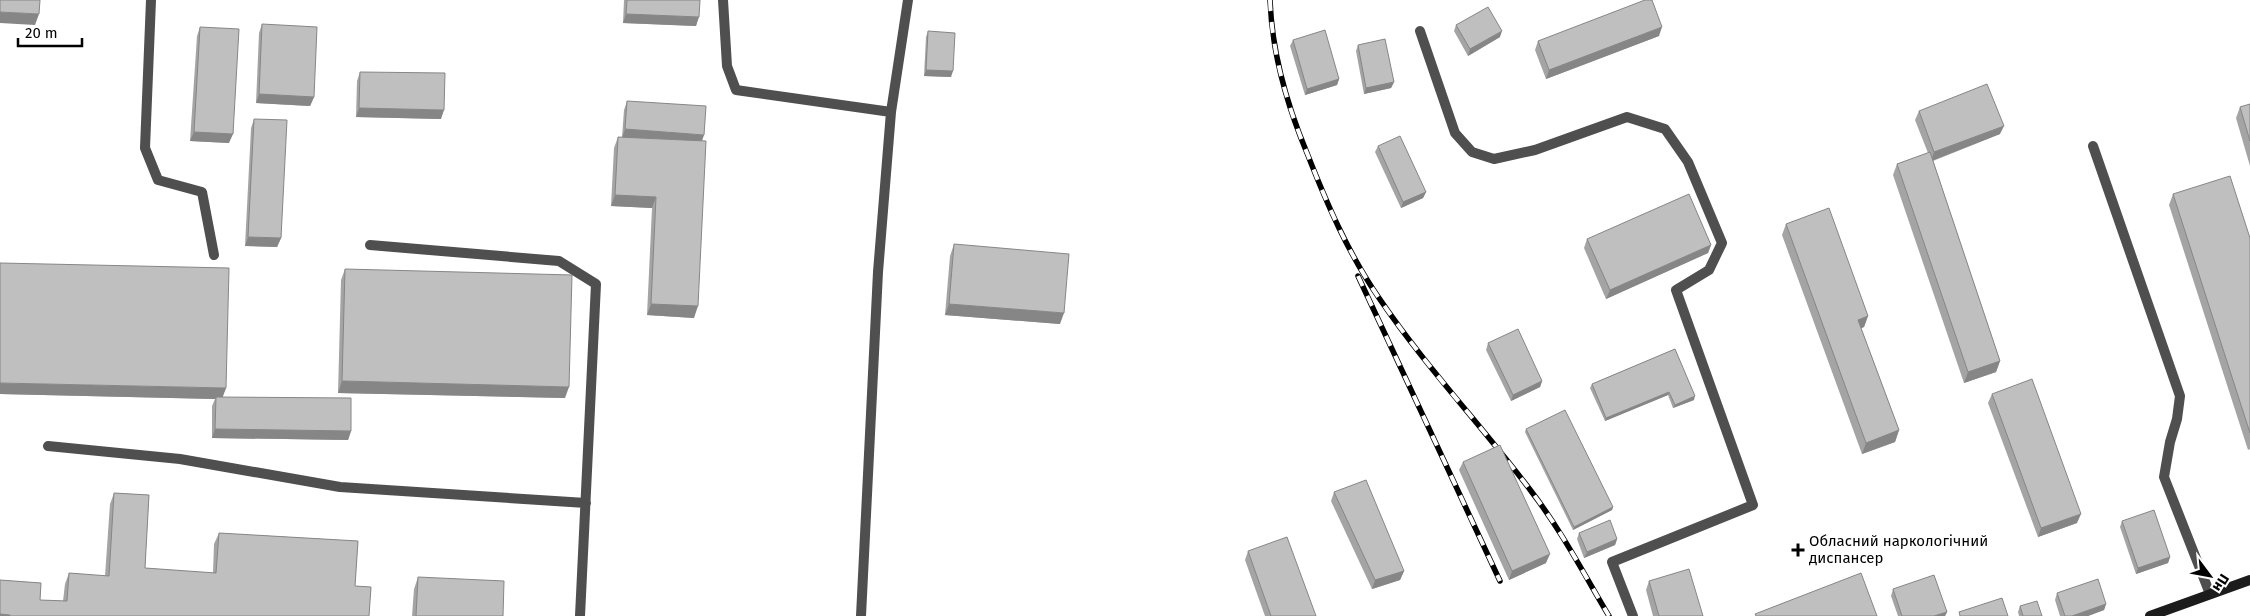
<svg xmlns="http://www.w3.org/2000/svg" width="2250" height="616" font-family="'Fira Sans',sans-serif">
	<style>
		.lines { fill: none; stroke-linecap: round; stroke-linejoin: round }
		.lane { stroke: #4f4f4f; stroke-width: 10 }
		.secondary { stroke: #1c1c1c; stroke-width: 10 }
		.rail-casing { stroke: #000; stroke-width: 5.5 }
		.rail { stroke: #fff; stroke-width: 4; stroke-dasharray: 11; stroke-linecap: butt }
		.wall { fill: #a4a4a4 }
		.shaded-wall { fill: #868686 }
		.building { fill: #bfbfbf; stroke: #868686 }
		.poi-dot { fill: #000; stroke: #fff; stroke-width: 2 }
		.labels { text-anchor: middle; stroke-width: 5; stroke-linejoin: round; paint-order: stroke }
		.poi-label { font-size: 15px; fill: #000; stroke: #fff; text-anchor: start }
	</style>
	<rect width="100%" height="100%" fill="#fff"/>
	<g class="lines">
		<path class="lane" d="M151 0 145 148 158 180 202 192 214 255
			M723 0 727 66 736 90 891 112
			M1420 31 1455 133 1472 152 1494 159 1535 150 1627 117 1665 129 1688 162 1722 243 1709 270 1676 290 1753 505 1612 562 1633 616
			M2093 146 2180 396 2177 419 2170 442 2164 477 2210 594
			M370 245 559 261 596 284 580 616
			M48 446 180 459 340 487 586 503
			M861 616 878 272 891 112 908 0"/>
		<path class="secondary" d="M2150 616 2250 580"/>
		<defs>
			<path id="rail" d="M1270 0C1272 53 1287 105 1307 153 1327 204 1348 253 1379 298 1425 366 1482 426 1531 491 1561 530 1584 574 1609 616
				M1358 276 1500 581"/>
		</defs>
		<use href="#rail" class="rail-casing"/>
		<use href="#rail" class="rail"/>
	</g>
	<path class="wall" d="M624 0H700L696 26 623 23Z
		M262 24 314 97 310 106 256 103 259 33Z
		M1456 25 1500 37 1468 56 1454 31Z
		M200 27 229 143 190 141 197 36Z
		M928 31 951 77 924 76 926 37Z
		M1659 36 1546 79 1535 50 1538 41Z
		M1293 40 1339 79 1337 85 1305 95 1290 46Z
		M1358 45 1394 82 1391 88 1364 94 1356 51Z
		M360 72 441 119 356 117 357 81Z
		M627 101 702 140 694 318 647 315 652 208 611 206 614 148 618 137H622L624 110Z
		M2250 104V166L2236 118 2240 107Z
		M1919 111 2000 134 1933 161 2000 361 1996 372 1964 383 1893 175 1897 164 1928 153 1915 120Z
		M254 119 281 238 277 247 245 246 251 128Z
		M1378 146 1426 192 1423 198 1401 208 1375 152Z
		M2173 194 2250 238V449L2248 450 2169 205Z
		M1786 224 1868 316 1864 327 1861 328 1899 430 1895 442 1862 454 1782 235Z
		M1587 239 1711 245 1708 253 1606 299 1584 248Z
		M954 244 1060 324 945 315 950 256Z
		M345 269 565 398 338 393 341 280Z
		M1488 343 1542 381 1540 387 1511 401 1486 350Z
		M1675 349 1694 400 1673 408 1668 395 1605 421 1590 388 1592 384Z
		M226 388 222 397 351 431 348 440 212 438V406L215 399 0 394Z
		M1992 394 2077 523 2038 537 1988 403Z
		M1526 429 1613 507 1612 510 1573 530 1525 432Z
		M1463 462 1546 563 1509 580 1459 470Z
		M1334 492 1404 571 1400 580 1372 589 1331 501Z
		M114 493 149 495 145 568 213 573 214 544 219 533 358 541 355 586 371 587 369 616H0V580L41 583 40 600 63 601 65 584 69 573 105 576 110 504Z
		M2122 521 2170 557 2168 563 2136 574 2120 527Z
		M1579 533 1617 539 1615 545 1584 558 1577 539Z
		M1248 551 1316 616H1265L1245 560Z
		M418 577 503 616H412L414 589Z
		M1649 581 1703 616H1653L1646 590Z
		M1893 589 1947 612 1945 616H1898L1891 596Z
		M2057 593 2106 604 2104 610 2088 616H2060L2055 600Z
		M2020 606 2042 616H2019L2018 612Z"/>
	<path class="shaded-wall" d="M0 12 39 14 35 25 0 23Z
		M626 14 699 17 696 26 623 23Z
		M1662 27 1659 36 1546 79 1549 70Z
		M1502 31 1500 37 1468 56 1470 49Z
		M926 70 953 71 951 77 924 76Z
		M1339 79 1337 85 1305 95 1307 89Z
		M1394 82 1391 88 1364 94 1366 88Z
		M259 94 314 97 310 106 256 103Z
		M359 108 444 110 441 119 356 117Z
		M2004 126 2000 134 1931 161 1934 152Z
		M625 129 704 135 701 144 622 138Z
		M194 132 233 134 229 143 190 141Z
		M1426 192 1423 198 1401 208 1403 202Z
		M615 195 656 197 652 208 611 206Z
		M248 237 281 238 277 247 245 246Z
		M1711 245 1708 253 1606 299 1610 290Z
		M651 304 698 306 694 318 647 315Z
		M949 304 1064 313 1060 324 945 315Z
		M1868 316 1864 327 1854 331 1858 320Z
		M2000 361 1996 372 1964 383 1968 372Z
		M342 381 569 387 565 398 338 393Z
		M1542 381 1540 387 1511 401 1513 395Z
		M0 383 226 388 222 399 216 397 215 399 0 394Z
		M1669 392 1668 395 1605 421 1606 418Z
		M1695 396 1694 400 1673 408 1675 405Z
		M215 429 351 431 348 440 212 438Z
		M1899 430 1895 442 1862 454 1866 443Z
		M1613 507 1612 510 1573 530 1574 527Z
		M2081 514 2077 523 2038 537 2041 528Z
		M1617 539 1615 545 1584 558 1587 552Z
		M1550 554 1546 563 1509 580 1512 571Z
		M2170 557 2168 563 2136 574 2138 568Z
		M1404 571 1400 580 1372 589 1375 580Z
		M2106 604 2104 610 2088 616H2072Z
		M1947 612 1945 616H1934Z
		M0 614 10 615 9 616H0Z"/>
	<path class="building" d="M0 0H40L39 14 0 12Z
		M627 0H700L699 17 626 14Z
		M1645 0H1652L1662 27 1549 70 1538 41Z
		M1488 7 1502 31 1470 49 1456 25Z
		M262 24 317 27 314 97 259 94Z
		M200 27 239 29 233 134 194 132Z
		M1325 30 1339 79 1307 89 1293 40Z
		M928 31 955 33 953 71 926 70Z
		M1385 39 1394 82 1366 88 1358 45Z
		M360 72 445 73 444 110 359 108Z
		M1987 84 2004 126 1934 152 1919 111Z
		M627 101 706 106 704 135 625 129Z
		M2250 104V141L2240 107Z
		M254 119 287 120 281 238 248 237Z
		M1400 136 1426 192 1403 202 1378 146Z
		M618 137 706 141 698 306 651 304 656 197 615 195Z
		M1930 152 2000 361 1968 372 1897 164Z
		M2230 176 2250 238V433L2173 194Z
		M1689 194 1711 245 1610 290 1587 239Z
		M1829 208 1868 316 1858 320 1899 430 1866 443 1786 224Z
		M954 244 1069 254 1064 313 949 304Z
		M0 263 229 268 226 388 0 383Z
		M345 269 572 275 569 387 342 381Z
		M1518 329 1542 381 1513 395 1488 343Z
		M1675 349 1695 396 1675 405 1669 392 1606 418 1592 384Z
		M2032 379 2081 514 2041 528 1992 394Z
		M216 397 351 398V431L215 429Z
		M1565 410 1613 507 1574 527 1526 429Z
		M1500 445 1550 554 1512 571 1463 462Z
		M1366 480 1404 571 1375 580 1334 492Z
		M114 493 149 495 145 568 216 573 219 533 358 541 355 586 371 587 369 616H10V615L0 614V580L41 583 40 600 67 601 69 573 109 576Z
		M2154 510 2170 557 2138 568 2122 521Z
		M1610 520 1617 539 1587 552 1579 533Z
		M1287 537 1316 616H1271L1248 551Z
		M1689 569 1703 616H1659L1649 581Z
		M1861 573 1877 616H1756L1755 614Z
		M1934 575 1947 612 1934 616H1902L1893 589Z
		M418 577 504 581 503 616H416Z
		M2098 579 2106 604 2072 616H2065L2057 593Z
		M2002 598 2008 616H1960L1959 612Z
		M2037 601 2042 616H2023L2020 606Z"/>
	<path class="poi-dot" d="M1795.5 542.5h5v5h5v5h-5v5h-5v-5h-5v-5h5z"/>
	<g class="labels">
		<g class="poi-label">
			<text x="1809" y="546">Обласний наркологічний<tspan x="1809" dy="17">диспансер</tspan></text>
		</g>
	</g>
	<g transform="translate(2210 576) rotate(122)" stroke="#ffffff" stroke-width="4" paint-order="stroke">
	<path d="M0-4L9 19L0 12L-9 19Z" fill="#000000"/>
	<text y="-8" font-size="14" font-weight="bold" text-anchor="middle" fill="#000000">Пн</text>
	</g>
	<path d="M18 38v8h64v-8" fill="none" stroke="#000000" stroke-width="2.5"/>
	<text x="25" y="38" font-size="15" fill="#000000" stroke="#ffffff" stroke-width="4" paint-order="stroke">20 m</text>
</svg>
